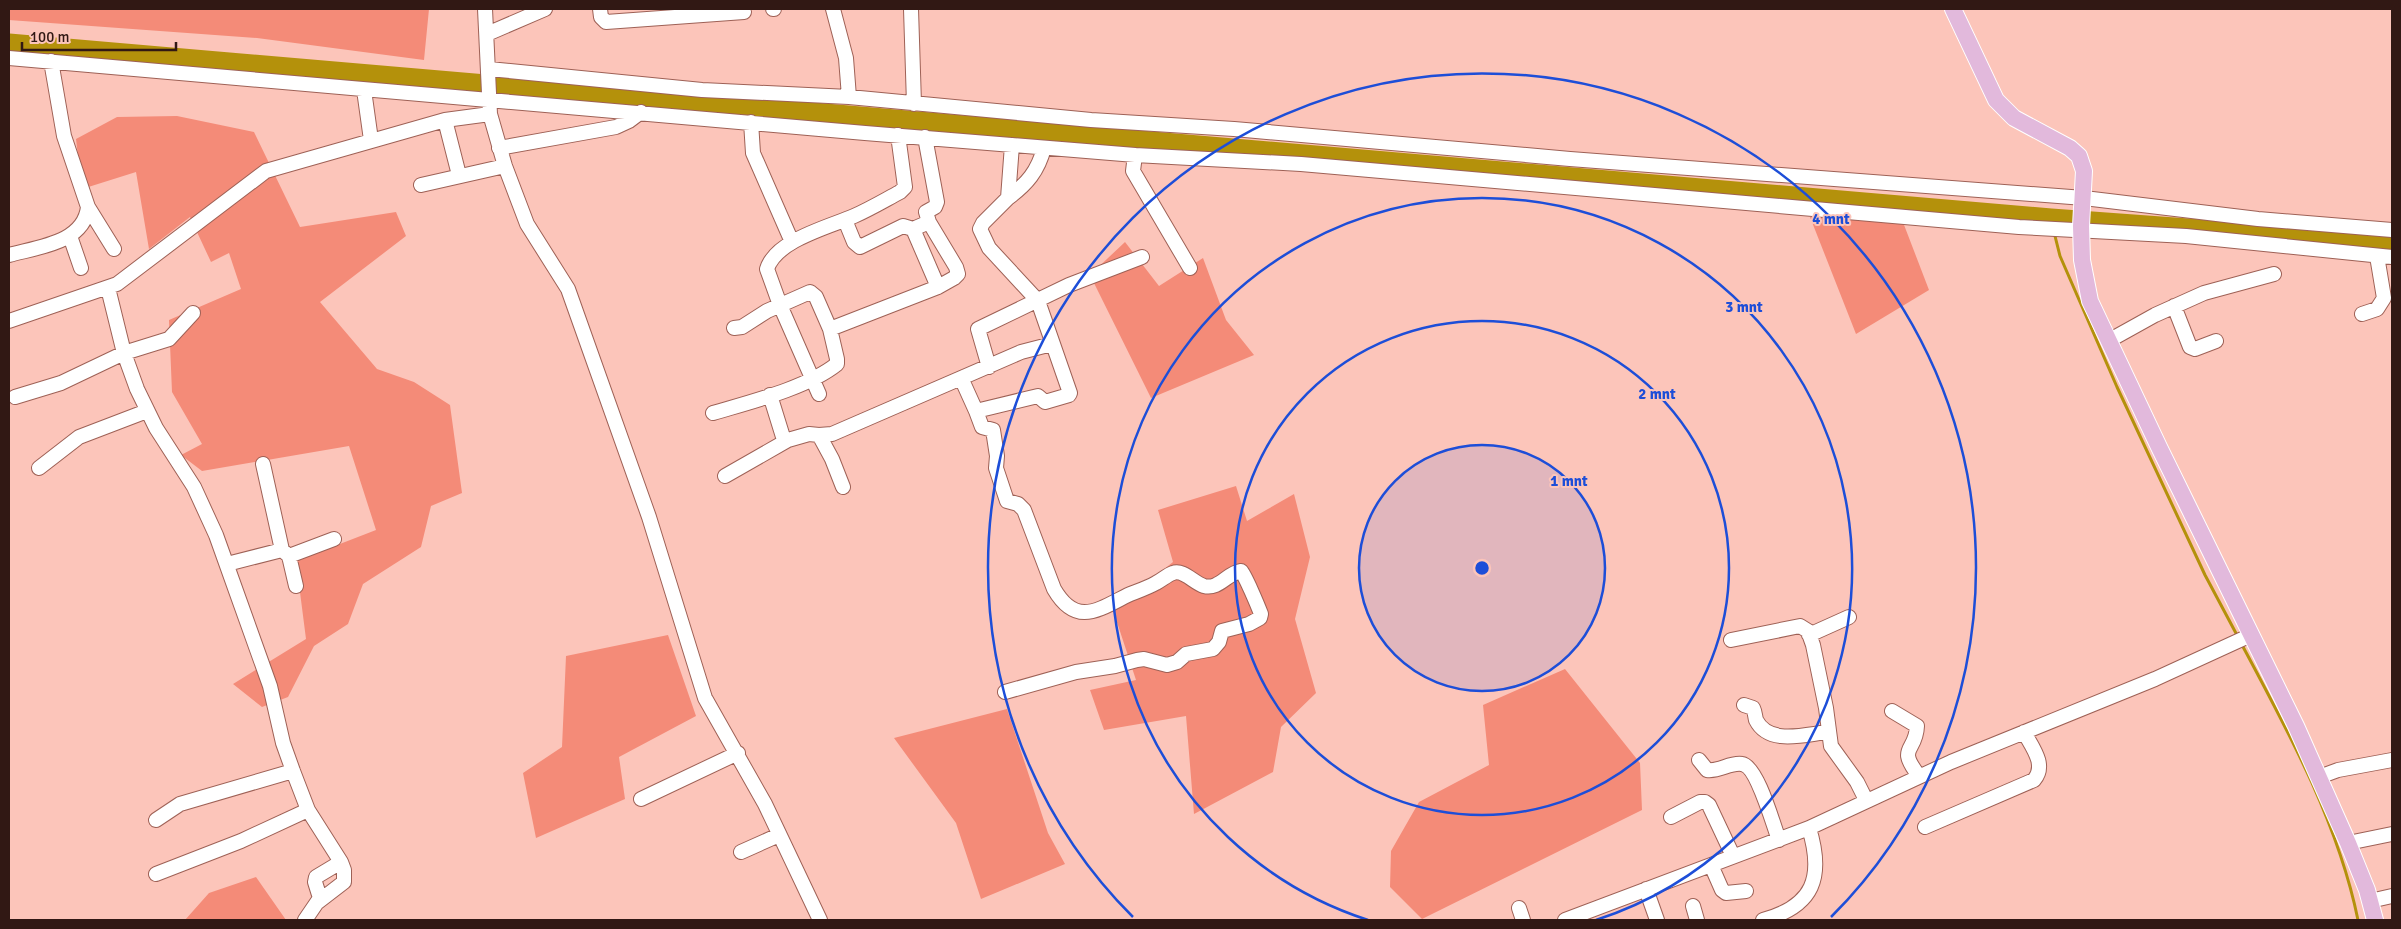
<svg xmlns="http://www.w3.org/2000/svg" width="2401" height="929" font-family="Signika,sans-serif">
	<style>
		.green { fill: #f48b78 }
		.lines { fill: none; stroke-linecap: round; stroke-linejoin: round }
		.stream { stroke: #b4910b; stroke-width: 3 }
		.river { stroke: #b4910b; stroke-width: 19 }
		.minor-casing { stroke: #9e6156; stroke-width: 16 }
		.major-casing { stroke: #fff; stroke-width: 18 }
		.minor { stroke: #fff; stroke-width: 14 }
		.major { stroke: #e2b9dc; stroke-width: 16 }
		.ring { fill: none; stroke: #1d4ed8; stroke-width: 2.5 }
		.centre { fill: #1d4ed8; stroke: #fcc5ba; stroke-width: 2.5 }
		.ring-label { font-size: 15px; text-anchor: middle; font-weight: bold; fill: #1d4ed8; stroke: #fcc5ba; stroke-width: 4; stroke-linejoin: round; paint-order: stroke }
	</style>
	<rect width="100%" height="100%" fill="#fcc5ba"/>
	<path class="green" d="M9 9H429L424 60 257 38 9 20Z
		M177 116 254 132 300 227 396 212 406 236 320 302 377 369 414 382 450 405 462 493 431 506 421 547 363 584 348 624 314 646 288 697 262 707 233 684 306 639 296 561 376 530 349 446 202 471 181 455 202 444 172 392 169 320 241 289 229 253 211 262 190 217 149 249 136 172 82 189 76 139 117 117Z
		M1810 217H1901L1929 290 1856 334Z
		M1125 242 1159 286 1203 258 1226 320 1254 355 1151 398 1090 275Z
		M1236 486 1247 521 1294 494 1310 557 1295 619 1316 693 1281 727 1273 772 1194 814 1186 716 1104 730 1090 690 1136 680 1113 610 1173 562 1158 510Z
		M668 635 696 716 619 757 625 799 536 838 523 773 562 747 566 656Z
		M1565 669 1640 763 1642 810 1422 919 1390 887 1391 851 1419 802 1489 765 1483 705Z
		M1007 709 1048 833 1065 864 981 899 956 823 894 738Z
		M256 877 286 920H185L209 893Z"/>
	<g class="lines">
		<path class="stream" d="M2051 218 2053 226
			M2054 232 2060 256 2117 387 2205 575 2238 637
			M2241 643C2288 731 2338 822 2358 920"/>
		<path class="river" d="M9 43 2051 218 2392 243"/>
		<defs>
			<path id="minor" d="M485 9 490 114 505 166 527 224 568 289 649 517 705 698 765 804 820 920
				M600 9 601 17 606 22 744 12
				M773 9H774
				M833 9 846 58 849 97
				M911 9 914 104
				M487 34 545 9
				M9 58 865 133 1135 155 1301 164 2019 227 2186 236 2392 257
				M489 69 702 90 849 97 1091 120 1234 129 1570 159 2084 198 2258 219 2392 230
				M364 90 371 140
				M445 120 459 175
				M751 122 753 153 792 242
				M925 137 937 202 935 207 926 212 929 222 913 229 938 287
				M499 148 616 127 629 121 641 112
				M1135 155 1133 171 1190 268
				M421 185 505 166
				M1008 198C1027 184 1038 171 1044 148
				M88 207 114 249
				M845 220 854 242 860 247 903 226 913 229
				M70 236 81 268
				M9 255C38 247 84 243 88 207L64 136 51 61
				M108 288 124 353 137 389 156 428 194 487 216 535 270 686 283 743 293 771 308 810 341 862 316 877 315 882 320 898 305 920
				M2174 306 2190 347 2195 349 2216 341
				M2362 314 2377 309 2384 298 2377 256
				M9 321 117 284 266 171 445 120 490 114
				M734 328 742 327 767 311 810 292 816 297 830 329 938 287 954 278 958 274 956 267 929 222
				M2110 340 2155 315 2204 293 2274 274
				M989 367 978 329 1069 285 1142 257
				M962 380 976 411
				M819 394 780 305 767 269C776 240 829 227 854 216 870 209 885 200 900 192L905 187 898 135
				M770 395 783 437 788 440 809 434 819 435 832 459 843 487
				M15 397 61 383 124 353 169 339 193 313
				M713 413C750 402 807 388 837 364V359L830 329
				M819 435 832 434 1021 352 1052 344
				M263 464 282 550
				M39 468 79 437 147 411
				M725 476 788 440
				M289 556 334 539
				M227 564 282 550 289 556 296 586
				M1809 635 1849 617
				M1731 640 1800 626 1808 631 1813 645 1826 708 1831 746 1857 782 1866 800
				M1005 692 1076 672 1115 666 1137 660 1144 659 1167 665 1177 662 1186 654 1213 649 1219 642 1222 631 1249 624 1260 618 1261 614C1258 606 1245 575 1241 571 1227 573 1219 590 1204 586 1194 583 1183 569 1173 573 1167 575 1162 580 1156 583 1147 588 1138 591 1128 595 1098 610 1076 627 1054 589L1024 510 1018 504 1007 501 996 468 997 456 993 430 982 427 976 411 1038 396 1045 402 1069 395 1070 393 1038 301 989 248 980 229 983 223 1008 198 1012 145
				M1744 705 1753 708C1755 712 1755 716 1756 720 1769 746 1806 734 1828 732
				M1892 711 1917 726C1916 753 1896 746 1919 776
				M1699 760 1707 770C1719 772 1730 762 1742 764 1757 766 1773 824 1779 840
				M2319 777 2338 770 2392 760
				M641 799 738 753
				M1671 817 1700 802H1705L1709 805 1733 856
				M156 820 180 804 293 771
				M1925 827 2034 780C2047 765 2032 747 2024 732
				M2348 843 2392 834
				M741 852 779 835
				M1711 865 1722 890 1726 893 1746 891
				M156 874 241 841 308 810
				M1646 889 1657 920
				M2370 901 2392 896
				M318 902 344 882V870L341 862
				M1693 906 1697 920
				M1519 908 1523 920
				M1565 920 1809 828 1951 762 2155 679 2251 635
				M1763 920C1814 906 1824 877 1809 828"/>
			<path id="major" d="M1953 9 1996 100 2014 118 2070 148 2079 156 2084 171 2081 226 2082 260 2090 301 2159 447 2296 726 2348 843 2367 890 2375 920"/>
		</defs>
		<use href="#minor" class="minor-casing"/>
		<use href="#major" class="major-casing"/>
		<use href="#minor" class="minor"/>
		<use href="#major" class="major"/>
	</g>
	<circle cx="1482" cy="568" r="123" fill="#1d4ed8" fill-opacity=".12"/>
	<g class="ring">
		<circle cx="1482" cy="568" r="123"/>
		<circle cx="1482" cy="568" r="247"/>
		<path d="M1368 920A370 370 0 1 1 1596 920"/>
		<path d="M1133 917A494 494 0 1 1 1831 917"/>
	</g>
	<circle cx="1482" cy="568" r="8" class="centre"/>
	<g class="ring-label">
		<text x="1831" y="224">4 mnt</text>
		<text x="1744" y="312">3 mnt</text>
		<text x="1657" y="399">2 mnt</text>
		<text x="1569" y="486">1 mnt</text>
	</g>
	<rect width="2401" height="929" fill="none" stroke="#311814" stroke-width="20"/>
	<path d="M22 42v8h154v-8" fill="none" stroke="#311814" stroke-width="2.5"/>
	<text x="30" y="42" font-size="15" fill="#311814" stroke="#fcc5ba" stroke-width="4" paint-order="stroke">100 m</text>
</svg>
